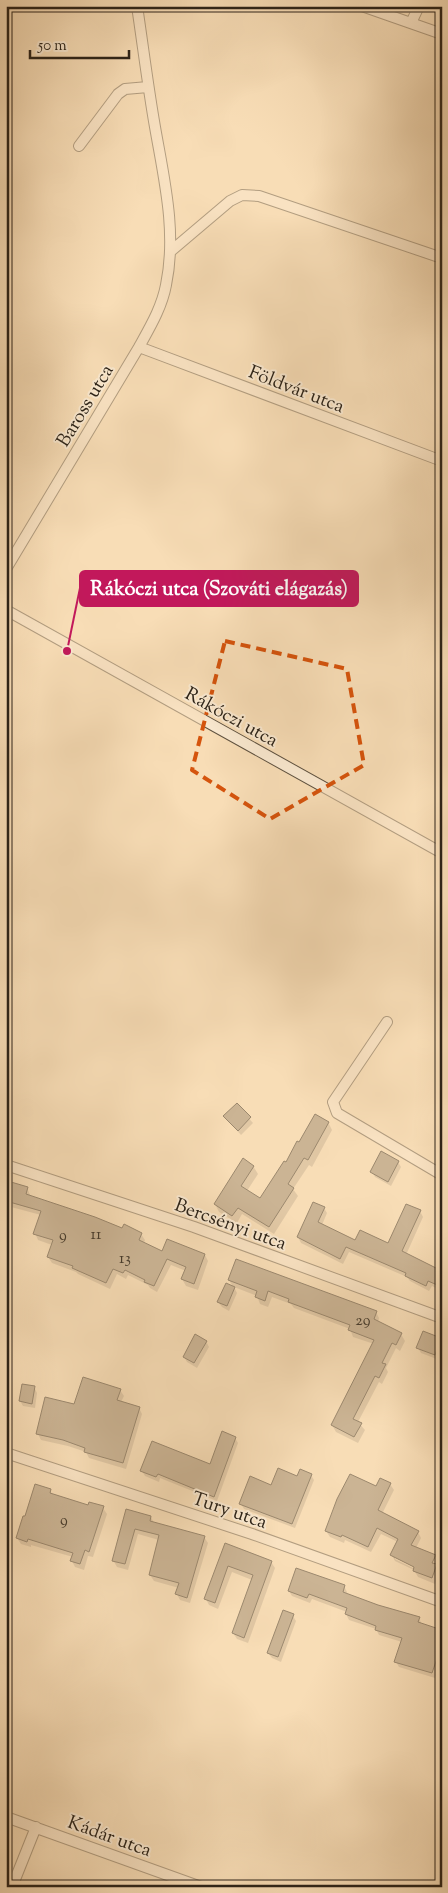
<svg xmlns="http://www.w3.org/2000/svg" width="448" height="1893" font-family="'Sorts Mill Goudy',serif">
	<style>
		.shadow { fill: #0003; fill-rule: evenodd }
		.building { fill: #96846a; stroke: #2c2318 }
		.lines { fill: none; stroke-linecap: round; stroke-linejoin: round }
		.street-casing { stroke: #5f5240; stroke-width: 12 }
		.street { stroke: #fae9d0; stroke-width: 10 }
		.marked { fill: none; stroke: #d5540d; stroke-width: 4; stroke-dasharray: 10 6; stroke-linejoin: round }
		.labels { text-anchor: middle; stroke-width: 4; stroke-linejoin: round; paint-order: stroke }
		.number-label { font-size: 16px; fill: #463b2c }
		.street-label { font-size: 19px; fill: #2c2318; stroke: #fae9d0 }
		.leader { fill: none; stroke: #c2185b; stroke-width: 2 }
		.callout-dot { fill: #c2185b; stroke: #fae9d0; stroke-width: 2 }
		.callout { fill: #c2185b; stroke: #c2185b; stroke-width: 2 }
		.callout-label { font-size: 20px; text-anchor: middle; font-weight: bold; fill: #fff }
	</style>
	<rect width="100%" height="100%" fill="#f8ddb6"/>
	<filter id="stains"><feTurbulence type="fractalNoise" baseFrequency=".004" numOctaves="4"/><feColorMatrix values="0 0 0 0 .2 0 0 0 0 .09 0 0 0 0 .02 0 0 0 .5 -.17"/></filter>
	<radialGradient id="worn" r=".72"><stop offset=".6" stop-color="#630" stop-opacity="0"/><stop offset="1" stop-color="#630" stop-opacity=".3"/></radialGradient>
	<path class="shadow" d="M237 1105 253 1123 241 1135 225 1117Z
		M328 1122 332 1130 312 1167 309 1165 293 1189 298 1196 274 1234 242 1214 237 1223 219 1212 215 1204 253 1166 258 1174 247 1191 261 1200 299 1144Z
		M398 1162 401 1167 391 1186 375 1177 372 1172Z
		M27 1188 31 1197 122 1230 141 1234 145 1240 144 1243 163 1253 205 1255 208 1261 198 1290 186 1286 182 1279 186 1271 171 1265 157 1292 150 1288 148 1285 128 1275 126 1279 117 1274 110 1289 78 1274 76 1272 52 1263 48 1257 52 1245 38 1240 35 1233 41 1215 11 1207 7 1200Z
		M324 1208 327 1213 322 1225 356 1241 388 1245 420 1211 423 1217 406 1255 442 1272V1291L432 1286 429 1291 410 1281 407 1277 349 1252 343 1264 301 1243 298 1237Z
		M229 1280 376 1312 379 1318 378 1323 401 1334 405 1341 400 1351 396 1348 386 1368 388 1372 382 1384 379 1382 358 1422 365 1430 358 1443 336 1432 332 1425 374 1344 353 1337 350 1329 294 1308 291 1304 272 1297 268 1307 260 1304 257 1296 234 1287 237 1293 229 1311 222 1307 218 1302 233 1287Z
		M423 1333 442 1340V1361L421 1353 418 1348Z
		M206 1341 209 1347 197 1368 187 1362 184 1357Z
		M34 1387 37 1393 35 1408 23 1406 20 1401Z
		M120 1390 124 1396 121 1402 139 1408 142 1414 126 1469 89 1458 86 1452 68 1446 41 1440 38 1434 75 1405Z
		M235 1438 238 1443 217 1501 160 1478 159 1482 145 1476 142 1471 210 1465Z
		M311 1475 314 1480 295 1528 244 1509 241 1504 272 1486 298 1477Z
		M390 1484 394 1490 382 1514 418 1532 421 1538 416 1548 435 1556 438 1562 437 1566 440 1572 435 1584 418 1577 414 1570 395 1561 392 1555 398 1542 381 1534 371 1552 345 1540 344 1543 330 1537 326 1531 376 1488ZM395 1556 420 1568 419 1571 395 1559Z
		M50 1490 53 1496 89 1506 103 1508 107 1514 93 1557 88 1556 84 1570 75 1567 72 1561 73 1557 31 1545V1547L21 1544 17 1538 26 1518Z
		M127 1511 151 1517 154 1523 204 1537 208 1543 190 1603 180 1600 177 1594 179 1588 154 1581 150 1575 159 1540 138 1534 128 1570 117 1567 113 1560Z
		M225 1545 271 1562 275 1568 248 1643 237 1639 233 1633 252 1580 232 1572 218 1609 209 1605 206 1599Z
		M344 1586 347 1592 346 1595 378 1606 419 1618 422 1625 442 1631V1667L439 1666 435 1678 399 1667 396 1662 402 1642 379 1635 376 1629 349 1620 346 1614 347 1612 312 1599 310 1603 292 1596 289 1591Z
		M293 1616 296 1621 281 1662 272 1658 268 1653Z"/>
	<path class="building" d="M237 1103 251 1117 238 1131 223 1116Z
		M315 1114 329 1122 308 1160 304 1158 288 1184 294 1188 269 1227 238 1208 232 1216 214 1204 243 1158 254 1166 241 1186 260 1198 284 1161 286 1162 297 1141 299 1142Z
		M381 1151 399 1161 388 1182 370 1172Z
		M11 1182 28 1187 26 1194 95 1217 122 1228 124 1224 142 1233 139 1240 162 1251 167 1239 205 1254 194 1284 181 1279 186 1267 167 1259 154 1286 144 1282 145 1280 125 1270 123 1273 113 1269 106 1283 72 1268 73 1266 47 1257 53 1240 33 1234 41 1211 6 1201Z
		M313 1202 325 1207 318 1222 355 1240 360 1230 388 1243 406 1204 421 1210 402 1251 442 1271V1287L428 1281 426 1286 405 1276 406 1273 346 1247 340 1259 297 1237Z
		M236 1259 377 1311 374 1319 402 1333 396 1345 392 1343 382 1363 386 1364 379 1378 375 1376 353 1419 362 1423 354 1437 331 1425 374 1340 348 1330 350 1325 288 1302 289 1299 268 1291 265 1301 255 1297 257 1291 228 1280Z
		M226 1283 235 1287 227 1306 217 1302Z
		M423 1331 441 1338 435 1355 416 1348Z
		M195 1334 207 1341 194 1363 183 1357Z
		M83 1377 121 1389 117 1400 140 1407 123 1463 84 1452 85 1448 63 1440 36 1434 45 1397 74 1404Z
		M22 1384 35 1386 32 1404 19 1401Z
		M222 1431 236 1437 214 1497 158 1474 156 1477 140 1471 152 1441 210 1464Z
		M278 1468 297 1476 300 1469 312 1474 292 1524 239 1504 250 1476 271 1485Z
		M350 1474 376 1486 380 1478 391 1483 378 1510 419 1531 411 1545 436 1555 432 1563 437 1564 432 1578 413 1571 414 1567 390 1555 398 1539 377 1528 368 1547 342 1535 341 1537 325 1531 337 1499Z
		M35 1484 51 1489 50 1493 88 1505 89 1502 104 1506 89 1552 85 1550 80 1564 70 1561 73 1553 28 1539 27 1542 16 1538 23 1516H25Z
		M126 1509 151 1516 150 1521 205 1536 187 1598 175 1594 179 1583 149 1575 159 1535 135 1529 125 1564 112 1561Z
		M225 1543 272 1561 244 1638 232 1633 253 1575 228 1566 215 1603 204 1599Z
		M296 1568 345 1585 343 1592 378 1605 420 1617 418 1622 442 1630V1650H440L432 1673 394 1662 402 1638 375 1630 376 1626 345 1614 347 1608 309 1594 307 1598 288 1591Z
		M283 1610 294 1614 278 1657 267 1653Z"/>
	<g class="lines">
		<defs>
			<path id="street" d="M362 6 442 34
				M411 23 419 6
				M79 146 118 94 125 89 148 87
				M171 251 230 201 242 195 259 196 439 257
				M139 347 442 461
				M6 569 139 347C150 327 162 307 166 285 177 232 164 179 155 127 148 87 143 46 137 6
				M6 610 442 853
				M387 1022 333 1102 337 1113 442 1175
				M6 1165 194 1227 442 1318
				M6 1453 252 1534 442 1602
				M6 1817 201 1887
				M12 1887 36 1827"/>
		</defs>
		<use href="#street" class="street-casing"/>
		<use href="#street" class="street"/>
	</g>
	<path d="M0 0H448V1893H0ZM225 641 347 669 364 765 270 819 192 770Z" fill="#f8ddb6" fill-opacity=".55" fill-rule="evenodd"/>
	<path class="marked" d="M225 641 347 669 364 765 270 819 192 770Z"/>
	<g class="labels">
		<g class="number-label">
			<text x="96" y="1239">11</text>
			<text x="63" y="1240">9</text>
			<text x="125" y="1263">13</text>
			<text x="363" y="1325">29</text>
			<text x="64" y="1525">9</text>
		</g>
		<g class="street-label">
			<text transform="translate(297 388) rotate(21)" y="7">Földvár utca</text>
			<text transform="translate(84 405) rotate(-59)" y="7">Baross utca</text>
			<text transform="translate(232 716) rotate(29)" y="7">Rákóczi utca</text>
			<text transform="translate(231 1223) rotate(20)" y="7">Bercsényi utca</text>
			<text transform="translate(230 1509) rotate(19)" y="7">Tury utca</text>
			<text transform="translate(110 1835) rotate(20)" y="7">Kádár utca</text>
		</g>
	</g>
	<path class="leader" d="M67 651L80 588"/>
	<circle class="callout-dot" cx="67" cy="651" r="5"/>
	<rect class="callout" x="80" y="571" width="278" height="35" rx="5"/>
	<g class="callout-label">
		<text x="219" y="595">Rákóczi utca (Szováti elágazás)</text>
	</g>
	<rect width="448" height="1893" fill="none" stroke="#f8ddb6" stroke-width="25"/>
	<rect x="8" y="8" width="433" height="1878" fill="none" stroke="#2c2318" stroke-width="2.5"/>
	<rect x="12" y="12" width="423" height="1868" fill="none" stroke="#2c2318"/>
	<path d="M30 50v8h99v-8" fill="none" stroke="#2c2318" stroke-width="2.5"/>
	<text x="38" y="50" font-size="15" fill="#2c2318" stroke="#fae9d0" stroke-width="4" paint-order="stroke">50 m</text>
	<rect width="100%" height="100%" filter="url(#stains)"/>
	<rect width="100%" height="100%" fill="url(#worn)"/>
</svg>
